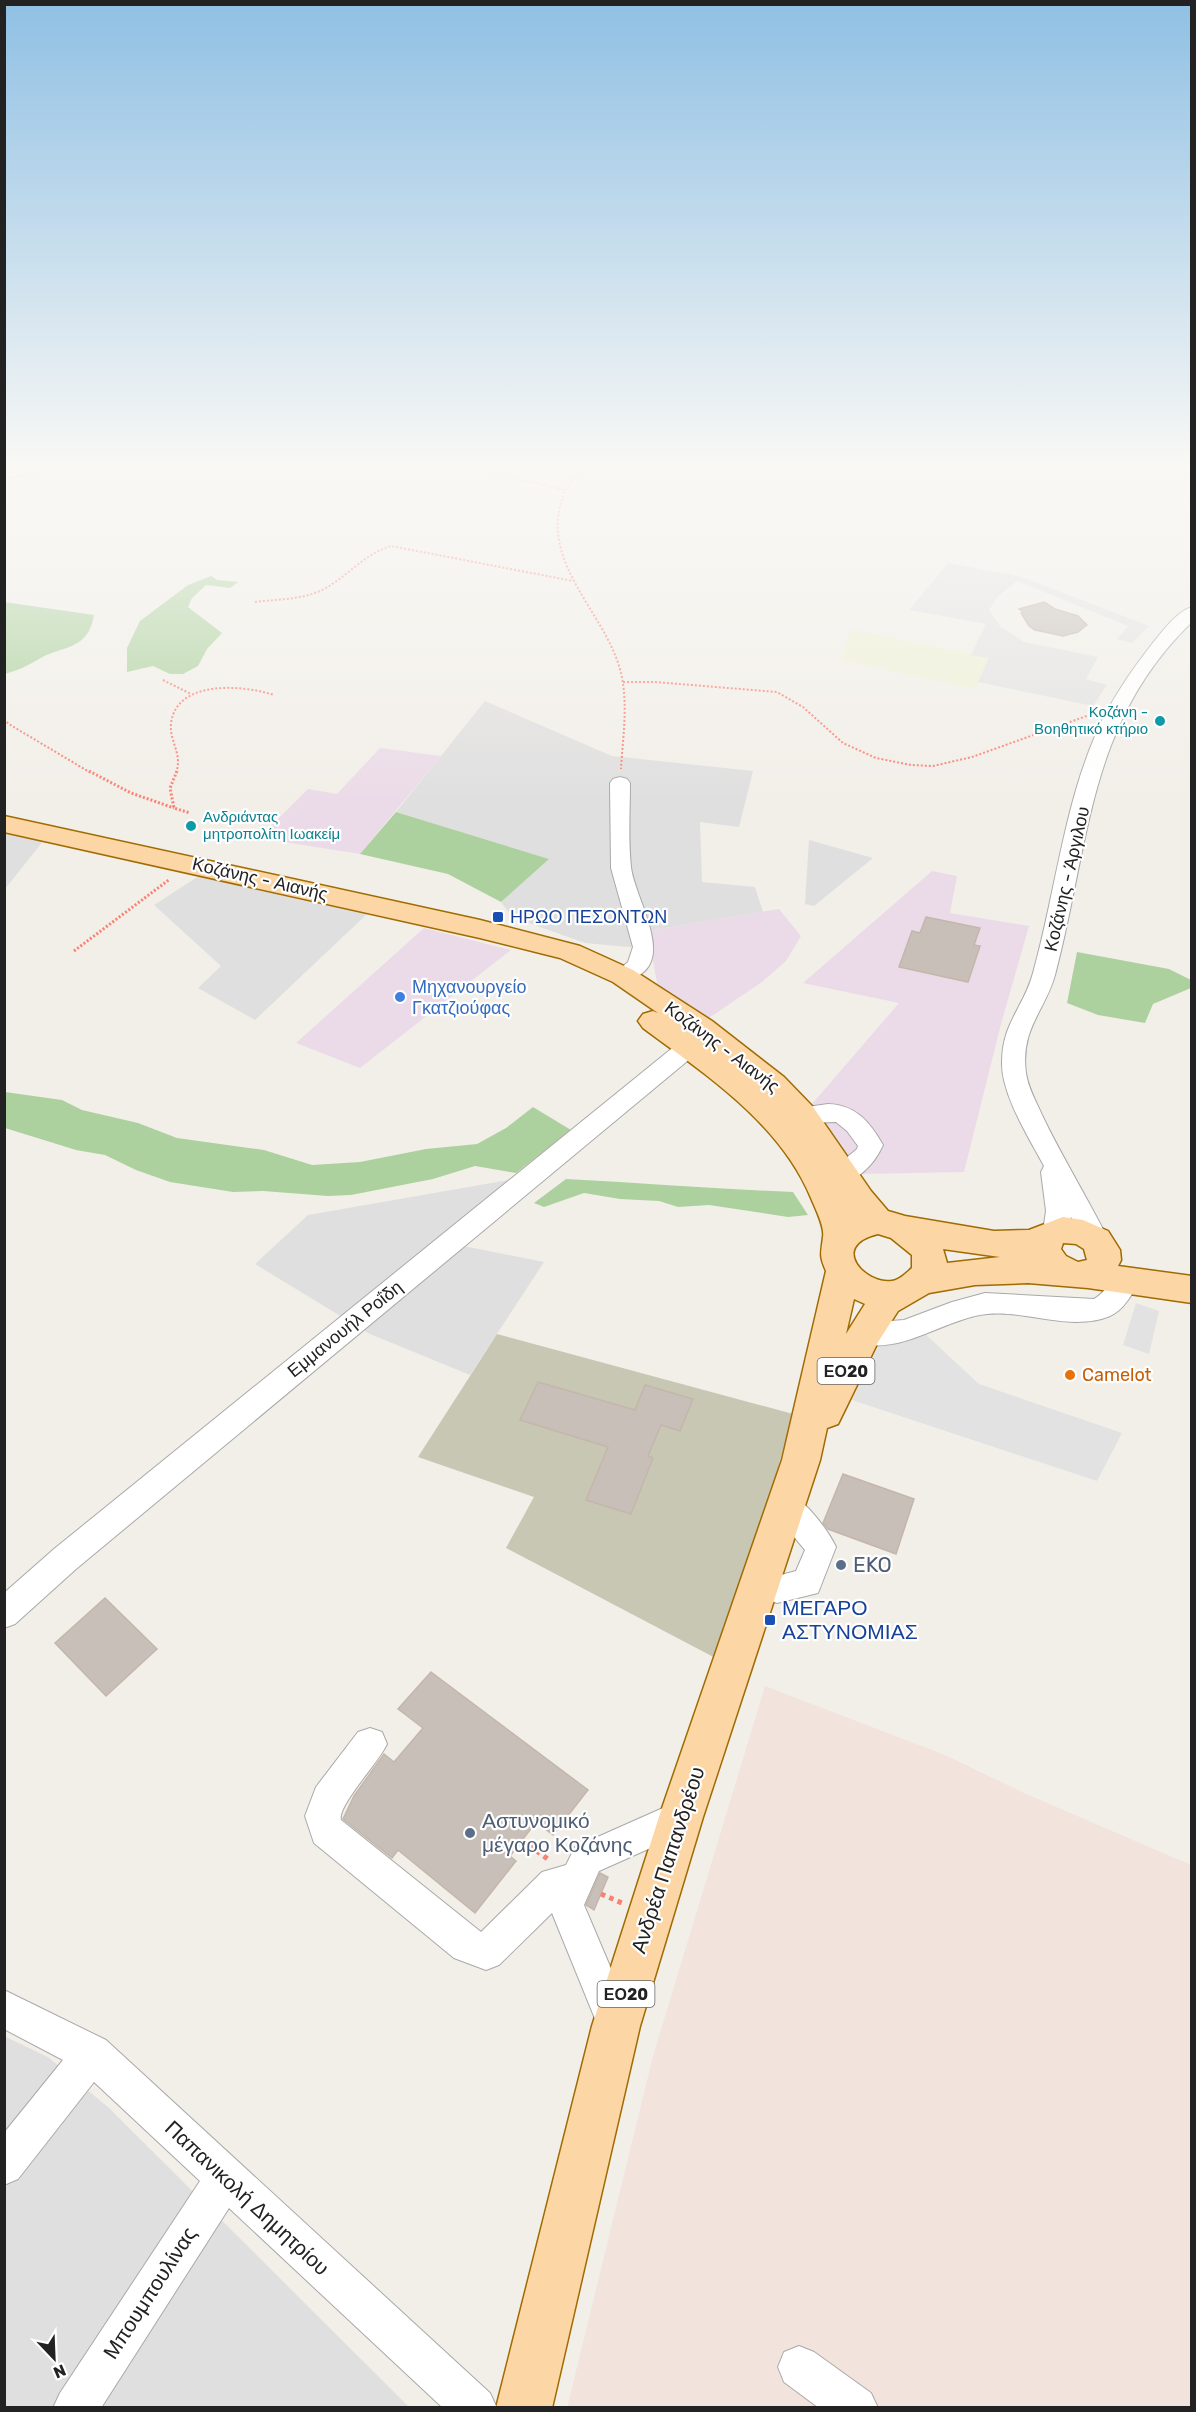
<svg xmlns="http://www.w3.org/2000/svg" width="1196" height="2412" font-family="Rubik,sans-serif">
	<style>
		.residential { fill: #e0dfdf }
		.industrial { fill: #ebdbe8 }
		.military { fill: #f3e3dd }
		.construction { fill: #c7c7b4 }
		.farmland { fill: #eef0d5 }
		.forest { fill: #add19e }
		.parking { fill: #e2e2e2 }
		.building { fill: #c7bfb8; stroke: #c4b6ab; stroke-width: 1.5 }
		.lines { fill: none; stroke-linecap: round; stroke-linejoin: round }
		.minor-casing { stroke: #a9a9a9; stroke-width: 2 }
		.major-casing { stroke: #a06b00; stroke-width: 3 }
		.path-far2 { stroke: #fa8072; stroke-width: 2; stroke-dasharray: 2 2; stroke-linecap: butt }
		.path-far1 { stroke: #fa8072; stroke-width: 3; stroke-dasharray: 2 2; stroke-linecap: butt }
		.path { stroke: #fa8072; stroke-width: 5; stroke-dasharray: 4.5 4.5; stroke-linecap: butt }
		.minor { fill: #fff; fill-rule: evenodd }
		.major { fill: #fcd6a4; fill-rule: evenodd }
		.culture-dot { fill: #0f9aa8; stroke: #fff; stroke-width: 2 }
		.transit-dot { fill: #1a4fb4; stroke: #fff; stroke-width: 2 }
		.shop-dot { fill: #3f7fe0; stroke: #fff; stroke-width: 2 }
		.food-dot { fill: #e8710a; stroke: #fff; stroke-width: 2 }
		.service-dot { fill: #5c6f8a; stroke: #fff; stroke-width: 2 }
		.labels { text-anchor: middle; stroke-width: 4.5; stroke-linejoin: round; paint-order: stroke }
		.far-culture-label { font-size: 15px; fill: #0d838f; stroke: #fff; text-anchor: end }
		.shield { fill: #fff; stroke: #646464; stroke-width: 1.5 }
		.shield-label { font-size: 16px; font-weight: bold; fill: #222 }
		.street-label { font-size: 18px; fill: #222; stroke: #fff }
		.transit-label { font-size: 18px; fill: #164399; stroke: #fff; text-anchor: start }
		.shop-label { font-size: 18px; fill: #366cbe; stroke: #fff; text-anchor: start }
		.food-label { font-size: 18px; fill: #c56008; stroke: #fff; text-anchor: start }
		.near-service-label { font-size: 21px; fill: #4e5e75; stroke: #fff; text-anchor: start }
		.near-transit-label { font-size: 21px; fill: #164399; stroke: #fff; text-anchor: start }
		.near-street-label { font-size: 21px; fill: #222; stroke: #fff }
	</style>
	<rect width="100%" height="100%" fill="#f2efe9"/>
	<path class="residential" d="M485 701 612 756 753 771 739 827 700 822 702 882 755 887 763 912 636 933 639 948 585 943 512 917 501 902 548 859 396 812Z
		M5 831 44 840 5 889Z
		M809 840 873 858 814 906 805 904Z
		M202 874 367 914 255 1020 198 988 221 966 154 905Z
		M514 1179 438 1241 544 1262 470 1375 370 1334 255 1264 308 1215Z
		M4 2036 48 2057 109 2108 409 2407H5Z"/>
	<path class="industrial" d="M380 748 441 756 360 854 259 838 308 789 337 794Z
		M932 871 957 876 950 913 1029 926 1001 1024 964 1172 861 1174 812 1104 899 1003 803 983Z
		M779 909 801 936 786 961 762 982 706 1020 658 989 648 931Z
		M424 928 511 950 360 1068 296 1043Z"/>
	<path class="military" d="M765 1686 945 1755 1024 1793 1191 1865V2407L567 2408 653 2056Z"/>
	<path class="construction" d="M497 1334 793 1414 723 1662 506 1548 534 1497 418 1457Z"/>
	<path class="farmland" d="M851 629 989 658 975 689 842 660Z"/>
	<path class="forest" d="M211 576 217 580 238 582 230 588 206 585 192 598 188 607 222 633 207 649 198 666 183 674H170L153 666 127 672V648L140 621 188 585Z
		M4 602 94 615C88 651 63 645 39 659 25 667 21 669 5 674Z
		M396 812 549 859 501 902 448 874 360 854Z
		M1077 952 1169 969 1191 980V988L1153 1004 1145 1023 1098 1015 1067 1003Z
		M5 1092 62 1100 82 1110 138 1123 177 1138 264 1150 312 1165 360 1162 426 1149 477 1144 506 1128 533 1107 571 1130 516 1173 475 1166 433 1179 351 1195 328 1196 263 1191 233 1192 170 1182 136 1170 105 1155 76 1150 5 1128Z
		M566 1179C642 1183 717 1189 793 1192L808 1215 788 1217 709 1205 678 1207 659 1201 620 1199 584 1193 544 1207 534 1203Z"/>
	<path class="parking" d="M948 563 1022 577 1149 626 1132 643 1117 639 1128 626 1017 581 998 596 989 610 1000 626 1024 642 1098 657 1086 679 1107 685 1093 706 978 682 989 658 971 655 986 624 909 610Z
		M1136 1303 1159 1311 1149 1354 1123 1345Z
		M922 1331 979 1384 1122 1433 1097 1481 852 1400 882 1339Z"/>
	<path class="building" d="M1044 602 1055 609 1078 616 1087 625 1078 632 1063 636 1035 630 1029 626 1021 613 1024 612 1019 609Z
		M926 917 980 928 974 945 980 946 968 982 899 967 912 931 920 933Z
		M538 1382 635 1410 645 1385 693 1399 680 1431 661 1425 648 1456 653 1458 631 1514 586 1500 608 1447 520 1420Z
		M843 1474 914 1499 896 1554 828 1529 823 1523Z
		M105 1598 157 1649 106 1696 55 1643Z
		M431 1672 588 1790 553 1835 536 1822 510 1856 516 1861 475 1913 398 1850 392 1858 343 1819 354 1796 384 1754 394 1762 423 1728 398 1709Z
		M600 1873 608 1877 594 1910 586 1905Z"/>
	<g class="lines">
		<defs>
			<path id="minor" d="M1192 607V622C1087 723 1090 844 1055 975 1045 1011 1020 1029 1026 1073 1028 1088 1036 1101 1042 1115 1062 1157 1087 1197 1108 1239L1104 1246 1095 1249 1086 1246 1071 1217 1069 1231 1065 1238 1056 1241 1047 1238 1043 1231 1046 1211 1041 1172 1044 1166C1029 1138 1001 1094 1002 1062 1002 1023 1024 1007 1033 973 1055 895 1063 811 1095 736 1109 703 1130 672 1152 644 1162 632 1177 611 1192 607Z
				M620 777 627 779 630 783C630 810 628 839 631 867 634 896 672 953 641 974 632 981 626 984 615 981L612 976 628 962 633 947 611 868 610 783 613 779Z
				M689 1039 697 1041 701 1047 697 1053 76 1569 15 1624 4 1628V1593L54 1549 681 1041Z
				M828 1104C856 1105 870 1122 883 1145 875 1163 855 1187 834 1180L830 1174 834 1168 857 1149 858 1146 847 1131 836 1122 802 1123 793 1121 790 1115 793 1109Z
				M1126 1271 1135 1274 1139 1281C1133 1293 1124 1310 1110 1316 1072 1332 1027 1310 987 1314 942 1319 901 1357 854 1342L850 1334 854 1326 864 1323 904 1320 952 1302 985 1293 1094 1299C1107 1292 1111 1276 1126 1271Z
				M786 1492C804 1498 828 1530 836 1547L818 1593 777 1603 766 1599 761 1589 766 1579 796 1571 805 1550 775 1514 771 1505 775 1496Z
				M370 1728 382 1732 387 1744C379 1762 337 1806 341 1820L481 1932 542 1872 566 1865 575 1847 681 1800 693 1805 698 1817 693 1829 599 1871 584 1905 634 2023 628 2036 615 2042 602 2036 552 1913 499 1965 486 1970 454 1958 314 1843 305 1816 316 1787 358 1732Z
				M4 1990 106 2040 490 2393 497 2408H443L229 2208 101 2408H53L60 2393 200 2181 94 2082 18 2179 4 2185V2133L63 2060 4 2029Z
				M799 2346 814 2352 871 2393 878 2408H819L784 2382 778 2367 784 2352Z"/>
			<path id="major" d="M4 816 480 920 580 946 633 970 712 1021 784 1077 813 1107 871 1191 888 1211 905 1216 994 1231 1029 1230 1063 1217 1083 1220 1108 1231 1120 1250 1121 1260 1118 1266 1192 1276V1303L1088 1288 1028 1283 975 1285 929 1293 898 1311 878 1342 838 1424 827 1428 820 1460 703 1817 640 2026 552 2408H496L592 2026 659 1817 782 1460 826 1271C819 1255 821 1254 823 1237 825 1227 815 1208 811 1198 780 1123 705 1074 643 1028L638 1021 643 1014 653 1011 658 1013 613 982 560 958 480 938 4 832ZM878 1234 891 1238 912 1255V1268C906 1273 900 1280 892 1281 866 1285 828 1246 878 1234ZM1063 1243 1076 1244 1084 1249 1087 1260 1078 1262 1066 1256 1061 1249ZM943 1249 1000 1257 947 1263ZM854 1299 865 1304 846 1334Z"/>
		</defs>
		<use href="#minor" class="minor-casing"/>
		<use href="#major" class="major-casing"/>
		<path class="path-far2" d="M461 466 565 490
			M584 466C578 475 569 482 565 492 537 555 597 605 617 660 630 694 623 733 621 769
			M4 479 36 473 54 466
			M255 602C278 599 303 600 324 589 348 576 364 554 391 546L573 581
			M163 680 191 694
			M623 682H655L777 692 803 707 843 743 876 758 911 765 933 766 972 757 1095 713
			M4 715 5 721 12 726 91 773
			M176 773C183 754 169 741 171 723 177 679 244 685 274 695"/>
		<path class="path-far1" d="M89 771 131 793 174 808
			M177 771 170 788 174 808 190 813
			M74 951 170 879"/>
		<path class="path" d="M522 1840 549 1860
			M601 1894 622 1903"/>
		<use href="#minor" class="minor"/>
		<use href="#major" class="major"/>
	</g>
	<linearGradient id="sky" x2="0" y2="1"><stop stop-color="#8fc0e4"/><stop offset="0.58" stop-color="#f9f8f5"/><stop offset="1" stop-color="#f9f8f5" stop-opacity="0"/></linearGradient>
	<rect width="1196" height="803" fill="url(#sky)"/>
	<g class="culture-dot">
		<circle cx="1160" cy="721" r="6"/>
		<circle cx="191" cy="826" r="6"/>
	</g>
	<g class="transit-dot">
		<rect x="492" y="911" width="12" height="12" rx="3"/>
		<rect x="764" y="1614" width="12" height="12" rx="3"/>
	</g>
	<circle class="shop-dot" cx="400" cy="997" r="6"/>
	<circle class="food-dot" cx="1070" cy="1375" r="6"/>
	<g class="service-dot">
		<circle cx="841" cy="1565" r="6"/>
		<circle cx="470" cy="1833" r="6"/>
	</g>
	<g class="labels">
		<g class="far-culture-label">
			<text x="1148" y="717">Κοζάνη -<tspan x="1148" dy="17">Βοηθητικό κτήριο</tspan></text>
			<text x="203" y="822" text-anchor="start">Ανδριάντας<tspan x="203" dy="17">μητροπολίτη Ιωακείμ</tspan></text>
		</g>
		<g class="shield">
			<rect x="817.5" y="1358" width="57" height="26" rx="4.5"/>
			<rect x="597.5" y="1981" width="57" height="26" rx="4.5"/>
		</g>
		<g class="shield-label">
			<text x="846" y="1377">ΕΟ20</text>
			<text x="626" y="2000">ΕΟ20</text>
		</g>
		<g class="street-label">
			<text transform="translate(260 879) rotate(13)" y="6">Κοζάνης - Αιανής</text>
			<text transform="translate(1067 879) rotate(-77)" y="6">Κοζάνης - Άργιλου</text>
			<text transform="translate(722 1047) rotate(37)" y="6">Κοζάνης - Αιανής</text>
			<text transform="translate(345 1329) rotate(-39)" y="6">Εμμανουήλ Ροΐδη</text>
		</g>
		<g class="transit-label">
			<text x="510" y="923">ΗΡΩΟ ΠΕΣΟΝΤΩΝ</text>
		</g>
		<g class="shop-label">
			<text x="412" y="993">Μηχανουργείο<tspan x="412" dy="21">Γκατζιούφας</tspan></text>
		</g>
		<g class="food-label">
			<text x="1082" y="1381">Camelot</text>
		</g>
		<g class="near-service-label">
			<text x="853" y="1572">EKO</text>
			<text x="482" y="1828">Αστυνομικό<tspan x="482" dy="24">μέγαρο Κοζάνης</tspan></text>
		</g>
		<g class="near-transit-label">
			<text x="782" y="1615">ΜΕΓΑΡΟ<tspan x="782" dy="24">ΑΣΤΥΝΟΜΙΑΣ</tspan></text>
		</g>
		<g class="near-street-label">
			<text transform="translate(668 1860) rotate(-72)" y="7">Ανδρέα Παπανδρέου</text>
			<text transform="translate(247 2198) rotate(43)" y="7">Παπανικολή Δημητρίου</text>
			<text transform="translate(150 2293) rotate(-57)" y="7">Μπουμπουλίνας</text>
		</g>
	</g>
	<rect width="1196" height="2412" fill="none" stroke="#222222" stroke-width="12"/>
	<g transform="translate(54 2358) rotate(157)" stroke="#ffffff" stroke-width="4.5" paint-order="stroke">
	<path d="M0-4.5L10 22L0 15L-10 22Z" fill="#222222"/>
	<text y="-9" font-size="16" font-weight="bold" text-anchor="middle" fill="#222222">N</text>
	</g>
</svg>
